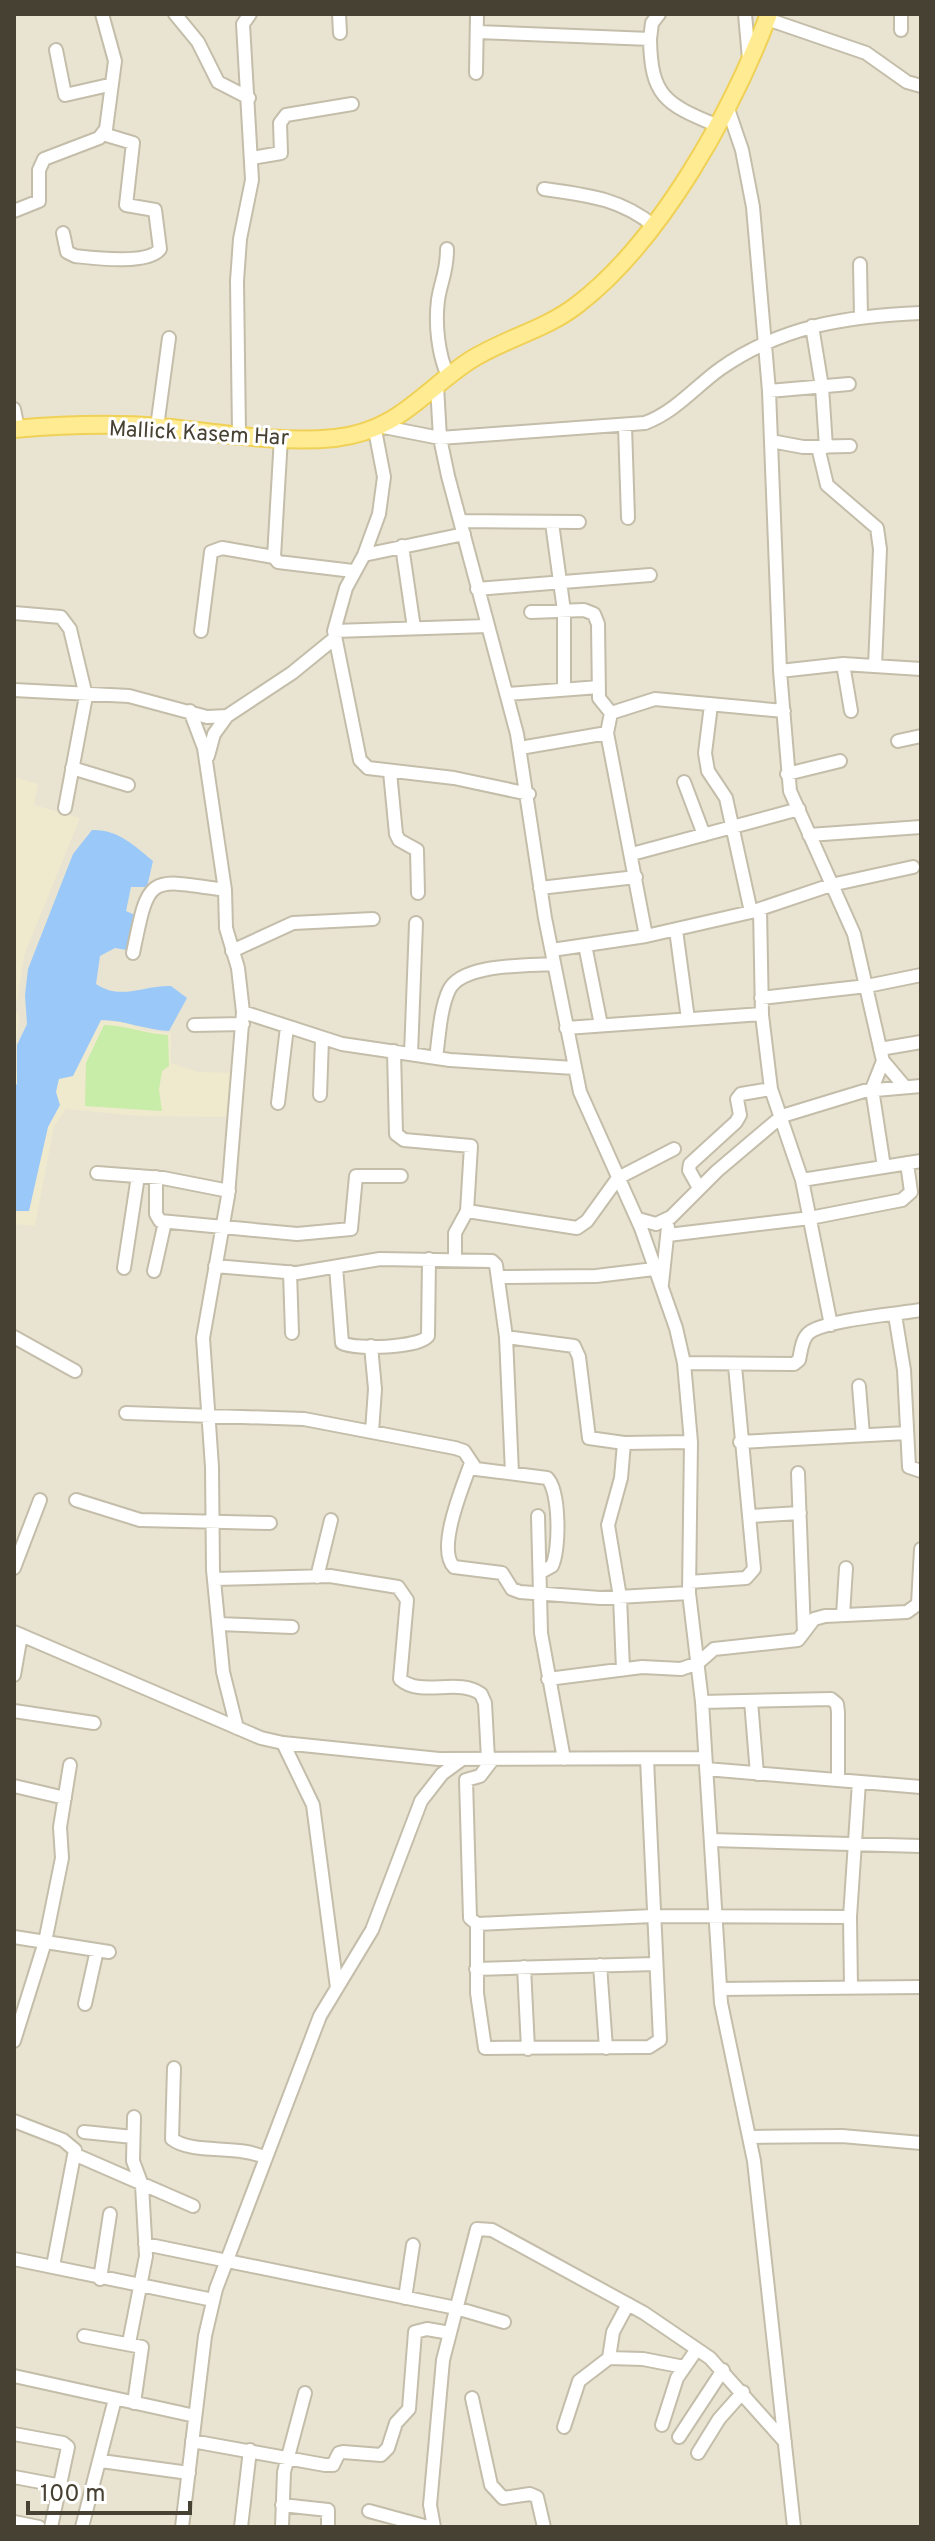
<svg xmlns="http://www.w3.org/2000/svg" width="935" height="2541" font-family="Overpass,sans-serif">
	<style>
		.residential { fill: #e9e4d2 }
		.education { fill: #efe9cd }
		.green { fill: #c7eda8 }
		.water { fill: #9ac8f8 }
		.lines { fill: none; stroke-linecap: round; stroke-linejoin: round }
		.minor-casing { stroke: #c3bda9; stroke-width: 16 }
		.major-casing { stroke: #f0d157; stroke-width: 20 }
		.minor { stroke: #fff; stroke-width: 12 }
		.major { stroke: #ffeb92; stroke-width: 16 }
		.labels { text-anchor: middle; stroke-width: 6; stroke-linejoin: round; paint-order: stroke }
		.street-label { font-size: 22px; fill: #474133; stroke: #fff }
	</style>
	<rect width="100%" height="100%" fill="#f4f1e4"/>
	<path class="residential" d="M14 14H921V2527H14Z"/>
	<path class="education" d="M14 777 38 784 34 805 80 818 25 953 16 1005Z
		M14 1008 19 1015 14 1071 52 1076 102 1021 124 1022 144 1030 171 1033V1063L198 1072 237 1073 236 1117 139 1116 66 1109 54 1126 35 1226 14 1224Z"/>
	<path class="green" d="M104 1025C126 1025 145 1034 168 1035L169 1066 162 1071 159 1090 162 1111 85 1106 86 1063Z"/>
	<path class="water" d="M92 830C117 829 134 845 153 861L147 887H131L126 911 135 915 127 950 115 948 100 956 96 984C121 1001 144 985 171 986L187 998 169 1031C145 1030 125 1020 101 1020L73 1076 59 1079 56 1092 60 1105 48 1127 29 1211H14V1087L17 1084V1045L27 1024 25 995 28 969 73 854Z"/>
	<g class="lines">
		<defs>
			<path id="minor" d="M175 14 198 42 218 82 249 98
				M339 14 340 33
				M745 14 749 59
				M767 19 866 53 907 82 921 86
				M901 30V14
				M477 32 650 39C651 96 665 104 716 125
				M650 39 652 23 659 14
				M56 50 65 95 109 85
				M476 73 477 14
				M727 106 742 150 753 207 769 391 780 671 790 791 854 934 883 1061 905 1087
				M252 158 281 153 280 123 286 115 352 104
				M544 189C586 195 620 198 654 226
				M14 211 39 201V170L44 159 99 138 106 129 115 61 102 14
				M63 233 67 252 75 256C94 258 148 265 160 249L155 210 126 205 133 143 103 134
				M447 249C447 273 441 280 438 300 435 324 438 354 448 376
				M860 264 861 317
				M812 326 822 387 826 447
				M437 386 440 438 448 476 517 734 545 918 580 1092 641 1228 676 1328 684 1363 691 1442 689 1593 702 1702 721 2003 754 2161 794 2527
				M769 391 849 384
				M14 409 18 429
				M625 426 628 518
				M157 427 169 338
				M384 427 440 438 645 423C675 412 695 387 720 369 781 326 848 316 921 313
				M375 430 384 477 379 514 364 555 346 588 334 631 360 760 368 768 454 778 529 794
				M239 434 237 281 240 239 252 180 243 24 250 14
				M281 437 274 557 278 562 353 571
				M771 441 803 447 850 446
				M818 447 827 485 877 528 880 549 875 666
				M460 521 579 522
				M552 523 564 611V689
				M402 546 414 628
				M364 555 464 534
				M477 589 650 575
				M531 612 584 610 594 614 598 624 599 698 611 713
				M14 613 61 617 70 629 86 696 65 808
				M201 631 211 552 222 548 274 557
				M334 631 488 626
				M843 664 851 711
				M780 671 843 664 921 669
				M14 690 129 696 207 717 227 716
				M507 694 599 687
				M711 705 705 753 708 771 726 798 751 912
				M190 711 204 748 225 890 226 928 238 968 243 1012 228 1196 203 1338 212 1467 213 1570 223 1672 237 1728
				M898 741 921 736
				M520 748 607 733
				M208 756 214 734 227 716 292 673 335 638
				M72 768 128 785
				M390 772 396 834 399 840 417 850 418 893
				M787 774 840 761
				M684 782 704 835
				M809 835 921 827
				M632 854 799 809
				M540 888 636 877
				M760 909 762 1015 771 1089 802 1180 831 1325
				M676 930 688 1019
				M646 936 607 733 611 713 655 699 784 711
				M585 945 601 1025
				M552 950 646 936 751 912 831 885 913 867
				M232 951 293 923 373 919
				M133 953C149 875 147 878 225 890
				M761 998 867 986 921 975
				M243 1012 342 1044 450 1060 574 1068
				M194 1025 243 1024
				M566 1028 762 1014
				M880 1049 921 1042
				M394 1051 396 1134 404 1140 471 1146 467 1211 577 1228 587 1221 618 1178 674 1149
				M411 1054 416 923
				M436 1058C439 1037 440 1009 449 990 462 963 528 966 554 964
				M883 1061 872 1089 884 1167
				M320 1095 322 1039
				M278 1103 287 1027
				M97 1173 163 1178 229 1191
				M156 1177V1214L160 1221 297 1234 351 1229 356 1176H401
				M802 1180 921 1161
				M699 1188 689 1170 690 1164 736 1122 740 1115 737 1099 741 1094 771 1089
				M638 1219 656 1224 671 1217 717 1171 782 1116 864 1091 921 1086
				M668 1235 810 1218 902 1200 911 1192 907 1163
				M455 1259V1233L467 1211
				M215 1266 297 1273 380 1259 492 1261 496 1265 506 1337 512 1473
				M336 1267 342 1343C356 1350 419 1348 428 1336L429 1259
				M124 1268 138 1176
				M154 1271 165 1222
				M290 1272 292 1333
				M498 1277 596 1276 654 1269
				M662 1284 668 1227
				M895 1315 904 1370 909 1467 921 1471
				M14 1337 75 1371
				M506 1337 574 1346 579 1357 589 1438 624 1443 691 1442
				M371 1346 375 1389 372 1432
				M684 1363 794 1364 799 1360C801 1351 802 1337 810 1332 827 1320 897 1314 921 1310
				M859 1386 863 1435
				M126 1413 304 1419 455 1448 464 1451 476 1469 547 1478C560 1490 560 1550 552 1566L541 1572
				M740 1442 907 1433
				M471 1463C463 1486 436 1549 454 1567L502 1573 512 1589 520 1592 600 1598 689 1593
				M798 1473 804 1632
				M76 1500 140 1520 270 1523
				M538 1516 541 1633 564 1759
				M751 1516 800 1513
				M14 1568 40 1500
				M317 1577 331 1520
				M214 1579 330 1576 398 1587 407 1600 400 1679C421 1698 458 1677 481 1694L485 1703 488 1759
				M689 1582 746 1578 754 1569 735 1366
				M843 1615 846 1568
				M219 1624 292 1627
				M14 1632 261 1738 283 1743 439 1759 705 1758
				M623 1669 620 1597 608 1525 621 1478 624 1443
				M14 1675 21 1635
				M548 1679 642 1667 681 1669 698 1663 714 1649 798 1640 814 1619 825 1616 907 1612 918 1604 921 1549
				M751 1701 757 1774
				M702 1702 831 1699 837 1704 838 1712V1780
				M14 1711 94 1723
				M283 1743 313 1805 337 1988
				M647 1759 660 2040 649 2047 485 2048 477 1993V1924L653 1916 850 1917
				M706 1769 921 1787
				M14 1786 65 1798
				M711 1840 921 1846
				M477 1924 470 1918 466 1780 480 1776 493 1759
				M14 1937 109 1952
				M600 1965 606 2048
				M524 1967 528 2049
				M476 1969 656 1964
				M851 1988 850 1917 859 1782
				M720 1989 921 1987
				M85 2004 97 1950
				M14 2041 45 1942 62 1858 60 1827 70 1765
				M174 2068 172 2139C193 2155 238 2144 266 2158
				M14 2121 63 2140 75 2150 53 2266
				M84 2132 133 2137
				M750 2137 842 2136 921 2143
				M76 2155 193 2206
				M145 2244 456 2308 504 2322
				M14 2259 213 2300
				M100 2279 110 2214
				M405 2298 413 2245
				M84 2336 142 2347 134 2403
				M129 2343 146 2256 142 2185 133 2161 134 2117
				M609 2358 643 2359 684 2367
				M14 2376 195 2416
				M472 2398 491 2485 503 2498 530 2494 537 2497 544 2527
				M662 2425 677 2378 697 2349
				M564 2427 579 2381 609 2358 613 2332 628 2304
				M14 2434 63 2443 68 2447 51 2527
				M679 2437 723 2370
				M192 2441 325 2465H333L339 2453 343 2452 381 2455 388 2448 396 2423 409 2409 415 2332 427 2329 450 2333
				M698 2453 719 2419 743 2392
				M101 2461 189 2473
				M14 2477 62 2486
				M282 2505 328 2510V2527
				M369 2511 428 2527
				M14 2522 39 2527
				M82 2527 115 2399
				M182 2527 205 2336 216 2289 320 2016 372 1930 421 1801 442 1774 461 1760
				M241 2527 250 2450
				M282 2527 284 2472 305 2393
				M434 2527 430 2505 443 2360 477 2229 492 2230 644 2313 710 2358 785 2442"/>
			<path id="major" d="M14 429C61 425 112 423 160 427 217 432 278 444 335 438 398 431 421 393 469 361 503 339 545 330 577 305 661 241 732 111 769 14"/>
		</defs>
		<use href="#minor" class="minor-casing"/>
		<use href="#major" class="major-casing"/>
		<use href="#minor" class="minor"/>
		<use href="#major" class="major"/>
	</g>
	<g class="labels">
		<g class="street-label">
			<text transform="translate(199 432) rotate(3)" y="8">Mallick Kasem Har</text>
		</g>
	</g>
	<rect width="935" height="2541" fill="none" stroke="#474133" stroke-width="32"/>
	<path d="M28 2501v12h162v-12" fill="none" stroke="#474133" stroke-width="4"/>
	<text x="40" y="2501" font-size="24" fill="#474133" stroke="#ffffff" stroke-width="6" paint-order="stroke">100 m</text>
</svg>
